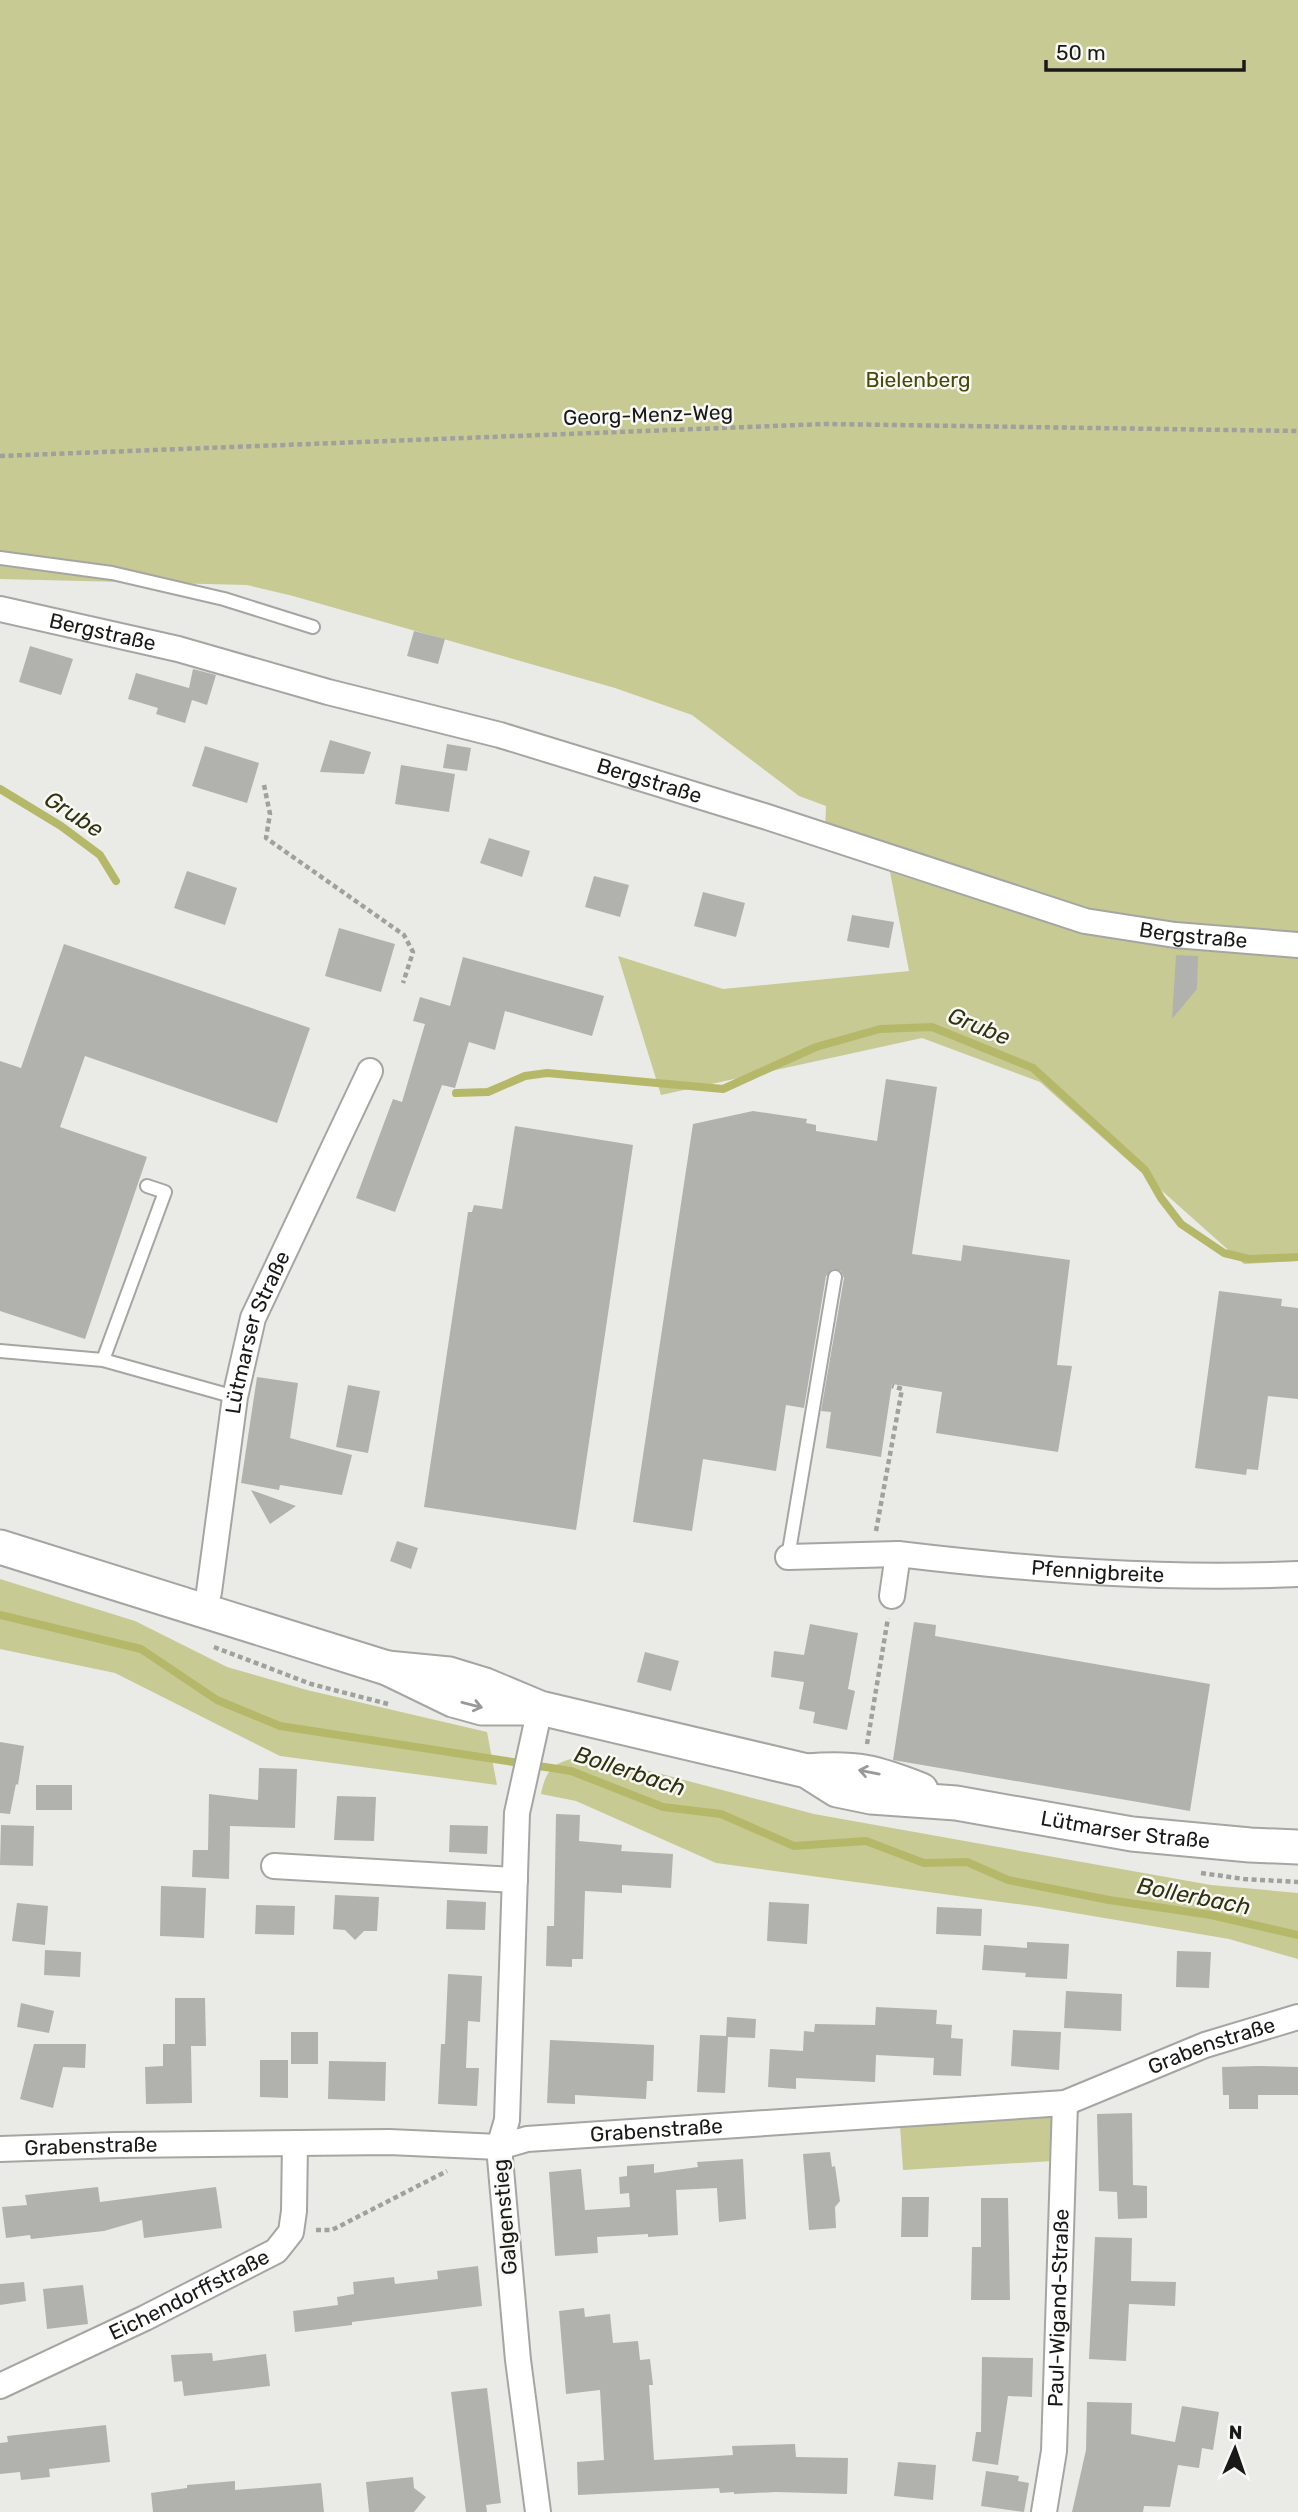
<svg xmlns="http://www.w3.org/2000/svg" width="1298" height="2512" font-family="Rubik,sans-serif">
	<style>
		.green { fill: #c8ca94 }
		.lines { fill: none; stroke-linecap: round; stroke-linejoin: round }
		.stream { stroke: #b6b869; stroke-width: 8 }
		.building { fill: #b1b2ae }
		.service-casing { stroke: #a5a5a1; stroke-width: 16 }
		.minor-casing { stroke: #a5a5a1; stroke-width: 28 }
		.secondary-casing { stroke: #a5a5a1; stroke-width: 37 }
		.path { stroke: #a0a09d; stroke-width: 4.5; stroke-dasharray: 5 3.5; stroke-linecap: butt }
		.service { stroke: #fff; stroke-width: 12 }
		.minor { stroke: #fff; stroke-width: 24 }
		.secondary { stroke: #fff; stroke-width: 33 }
		.oneway { stroke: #989897 }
		.labels { text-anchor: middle; stroke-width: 5; stroke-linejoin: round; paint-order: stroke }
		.park-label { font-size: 21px; fill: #484809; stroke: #f8f8f4 }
		.street-label { font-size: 21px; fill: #191917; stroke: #f8f8f4 }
		.water-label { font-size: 23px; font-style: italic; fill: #31320f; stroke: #f8f8f4 }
	</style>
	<rect width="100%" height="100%" fill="#eaebe7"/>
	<path class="green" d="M0 0H1298V933L1099 918 825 829 826 806 799 796 692 715 615 688 293 596 247 585 0 579Z
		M890 872 1080 932 1298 954V1261L1244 1264 1040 1082 922 1038 661 1095 618 956 723 989 909 971Z
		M0 1579 135 1621 227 1667 307 1690 487 1732 497 1785 280 1756 115 1673 0 1649Z
		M589 1755 814 1814 1211 1885 1298 1893V1959L1229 1939 1039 1907 716 1863 576 1801 541 1794C547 1762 561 1761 589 1755Z
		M1052 2114 1053 2161 903 2170 900 2126Z"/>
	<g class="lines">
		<path class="stream" d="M0 789 61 826 100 855 116 881
			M456 1093 488 1092 525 1076 547 1073 723 1089 816 1047 880 1029 932 1027 1033 1068 1145 1170 1161 1198 1181 1224 1224 1253 1249 1259 1298 1257
			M0 1615 141 1649 217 1700 280 1726 571 1771 663 1807 721 1814 794 1846 866 1841 924 1863 967 1862 1008 1880 1109 1900 1211 1915 1298 1935"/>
	</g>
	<path class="building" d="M414 631 445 639 438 664 407 656Z
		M30 646 73 659 61 695 19 682Z
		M193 669 216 675 207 705 192 700 185 723 156 714 158 708 128 699 136 673 189 688Z
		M330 740 371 752 364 774 320 772Z
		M447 744 471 748 467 771 443 768Z
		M205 746 259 763 247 803 192 786Z
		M401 765 455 774 449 812 395 804Z
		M489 838 530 851 522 877 480 863Z
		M187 871 237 888 225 925 174 908Z
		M594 876 629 885 620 917 585 907Z
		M703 892 745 903 736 937 694 926Z
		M852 915 894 922 889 948 847 941Z
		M339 928 395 944 381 992 325 976Z
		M64 944 310 1028 277 1123 85 1056 60 1127 147 1157 85 1339 0 1311V1061L21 1068Z
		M1176 955 1198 956 1197 989 1172 1019Z
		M463 957 604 996 592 1036 505 1011 495 1050 469 1042 455 1088 442 1085 395 1212 356 1198 393 1099 402 1102 425 1024 413 1021 420 997 450 1006Z
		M886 1079 937 1087 912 1254 961 1261 963 1245 1070 1260 1057 1365 1072 1366 1058 1452 936 1433 942 1392 892 1384 881 1457 826 1448 831 1412 821 1411 844 1278 841 1271 833 1269 826 1276 804 1408 786 1405 776 1471 703 1459 692 1531 633 1522 693 1124 753 1111 807 1119 806 1123 816 1125V1131L877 1141Z
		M515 1126 633 1145 576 1530 424 1507 468 1212H472L474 1205 502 1209Z
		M1219 1291 1282 1299 1281 1306 1298 1308V1399L1268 1396 1258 1470 1247 1469 1246 1475 1195 1468Z
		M257 1377 298 1383 290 1438 352 1455 342 1495 280 1485 279 1490 241 1483Z
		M348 1385 380 1391 368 1453 336 1447Z
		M251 1490 296 1506 270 1524Z
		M397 1541 418 1548 411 1569 390 1561Z
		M914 1622 936 1625 935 1636 1210 1684 1190 1811 893 1760Z
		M810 1624 858 1633 848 1689 855 1691 847 1730 813 1723 815 1712 799 1709 804 1682 771 1677 774 1651 804 1655Z
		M645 1652 679 1661 671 1691 637 1682Z
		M0 1742 24 1746 18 1785 16 1784 10 1814 0 1813Z
		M259 1768 297 1769 295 1828 230 1826 229 1879 192 1877 193 1850H208L209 1794 258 1800Z
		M36 1785H72V1810H36Z
		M337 1796 376 1797 374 1841 334 1840Z
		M556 1814 580 1815 579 1841 622 1845 621 1851 673 1854 671 1888 622 1885V1893L585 1891 583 1959H572V1967L546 1966 547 1926H554Z
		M1 1825 34 1826 33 1866 0 1865Z
		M450 1825 488 1826 487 1854 449 1852Z
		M161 1886 206 1888 204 1938 160 1936Z
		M335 1895 379 1897 377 1931H364L355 1940 345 1930 333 1929Z
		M447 1900 486 1902 485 1930 446 1929Z
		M769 1902 809 1904 807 1944 767 1941Z
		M17 1903 48 1906 45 1945 12 1941Z
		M256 1905 295 1906 294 1935 255 1934Z
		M937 1907 982 1909 981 1936 936 1934Z
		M1027 1942 1069 1944 1067 1979 1025 1977 1026 1973 982 1970 984 1945 1027 1948Z
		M45 1950 81 1952 80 1977 44 1975Z
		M1177 1951 1211 1952 1209 1988 1176 1987Z
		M448 1974 482 1976 480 2022 468 2021 466 2068H479L477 2106 438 2104 441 2044H445Z
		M1066 1991 1122 1994 1121 2031 1064 2028Z
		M175 1998H205L206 2046H191L192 2103 146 2104 145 2067 163 2066V2044H175Z
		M21 2003 54 2011 49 2033 17 2027Z
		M876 2007 937 2010 936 2024 952 2025 951 2038 963 2039 961 2076 933 2075 934 2058 876 2055 875 2082 796 2078V2089L768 2087 770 2049 803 2051 804 2031 814 2032 815 2024 875 2025Z
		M727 2017 756 2019 755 2038 728 2037 725 2093 697 2092 700 2035 726 2036Z
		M1013 2030 1061 2032 1059 2070 1011 2066Z
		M291 2032H318V2064H291Z
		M550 2040 654 2045 653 2081H647L646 2099 575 2095V2104L547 2103Z
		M34 2044H86L85 2068 63 2067 53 2108 20 2099Z
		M260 2060H288V2098L260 2097Z
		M329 2061 386 2062 385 2101 328 2099Z
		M1258 2066 1298 2067V2095H1258V2109H1229V2095H1223L1222 2067Z
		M1132 2113 1133 2185 1147 2186V2218L1118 2219 1117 2192 1099 2191 1097 2114Z
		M830 2152 832 2167 835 2166 840 2201 835 2207 836 2228 809 2230 803 2154Z
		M743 2159 746 2219 719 2222 717 2188 676 2190 678 2235 648 2237V2234L597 2237 598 2253 555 2256 549 2172 581 2169 585 2210 630 2207 629 2193 620 2194 619 2177 627 2176V2166L654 2164V2173L698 2167 697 2162Z
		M98 2187 100 2202 216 2187 222 2228 144 2238 142 2220 104 2231 31 2239 30 2235 6 2238 2 2207 27 2205 25 2195Z
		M902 2197H929L928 2237H901Z
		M981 2198H1008L1010 2300H971L972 2247H981Z
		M1095 2237 1132 2238 1131 2281 1176 2282 1175 2306 1129 2304 1126 2361 1089 2359Z
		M478 2266 482 2306 352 2322V2325L295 2332 293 2311 338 2305 337 2297 354 2294 353 2282 394 2277 395 2284 438 2279 437 2271Z
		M24 2282 26 2301 0 2305V2284Z
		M83 2285 88 2324 47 2329 43 2289Z
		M584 2308 585 2317 610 2314 613 2343 638 2341 640 2360 650 2359 653 2385H649L654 2460 733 2455 732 2446 795 2444 796 2457 848 2458 847 2494 776 2492 734 2494V2492L720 2493 719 2488 578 2495 577 2462 604 2460 600 2390 566 2394 559 2311Z
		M212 2353 213 2361 266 2354 270 2386 184 2396 182 2381 174 2382 171 2355Z
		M982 2357 1033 2358 1032 2397 1008 2396 998 2465 972 2461 976 2432H981Z
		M487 2388 501 2503 486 2505 487 2512H466L451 2392Z
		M1087 2402 1132 2403 1131 2434 1175 2442 1182 2406 1219 2412 1213 2450 1202 2448 1199 2468 1178 2465 1170 2507 1144 2506 1143 2512H1072L1086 2450Z
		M106 2425 110 2462 49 2469 50 2477 21 2480 20 2472 0 2474V2443L8 2442 7 2436Z
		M898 2462 936 2465 933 2500 894 2496Z
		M986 2471 1019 2476 1018 2481 1029 2483 1024 2512 981 2506Z
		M413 2477 414 2488 426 2497 414 2512H369L366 2482Z
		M235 2481V2490L321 2483 324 2512H153L151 2493 187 2488V2485Z"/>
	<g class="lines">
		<defs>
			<path id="service" d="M0 558 112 573 224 599 313 627
				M147 1186 165 1192 103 1360 235 1397
				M0 1351 103 1360
				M788 1557 835 1277"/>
			<g id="minor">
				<path id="s1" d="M0 609 178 649 328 692 500 735 764 816 1085 921 1175 935 1298 945"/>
				<path d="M788 1557 898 1554"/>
				<path id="s2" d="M892 1596 898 1554C1032 1570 1164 1580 1298 1574"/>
				<path id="s3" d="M203 1611 209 1592 235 1397 253 1318 370 1071"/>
				<path d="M274 1866 515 1880"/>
				<path id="s4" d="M0 2149 117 2145 389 2142 499 2147 527 2139 1065 2103 1205 2045 1298 2017"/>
				<path id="s5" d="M0 2386 145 2318 276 2251 291 2232 294 2211 295 2143"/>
				<path d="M538 2512 518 2360 499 2147 507 2120 517 1813 540 1708"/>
				<path id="s6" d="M1044 2512 1054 2451 1065 2103"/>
			</g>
			<g id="secondary">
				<path d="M0 1547 387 1668 453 1700 482 1708H524"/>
				<path id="s7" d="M387 1668 449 1674 485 1685 540 1708 807 1771 837 1790 871 1797 956 1803 1132 1834 1250 1845 1298 1847"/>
				<path d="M807 1771C857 1767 875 1772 921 1790"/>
			</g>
		</defs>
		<use href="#service" class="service-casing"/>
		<use href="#minor" class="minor-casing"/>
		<use href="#secondary" class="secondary-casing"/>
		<path class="path" d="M0 456 825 424 1298 431
			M264 785 270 814 266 838 404 935 413 952 403 983
			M876 1531 902 1389 892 1386
			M214 1647 311 1684 388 1704
			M867 1744 888 1618
			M1201 1873 1244 1879 1298 1882
			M316 2230H332L447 2171"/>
		<use href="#service" class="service"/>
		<use href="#minor" class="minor"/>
		<use href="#secondary" class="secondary"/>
	</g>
	<defs><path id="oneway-shaft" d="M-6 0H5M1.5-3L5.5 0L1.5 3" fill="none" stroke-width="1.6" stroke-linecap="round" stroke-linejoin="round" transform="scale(1.75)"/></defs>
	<g class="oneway">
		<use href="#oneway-shaft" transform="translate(472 1705) rotate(14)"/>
		<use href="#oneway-shaft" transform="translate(869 1772) rotate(-169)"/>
	</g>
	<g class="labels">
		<g class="park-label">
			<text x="918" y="387">Bielenberg</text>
		</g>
		<g class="street-label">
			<text transform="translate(648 415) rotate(-2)" y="7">Georg-Menz-Weg</text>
			<text dy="7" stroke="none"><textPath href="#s1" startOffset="105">Bergstraße</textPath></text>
			<text dy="7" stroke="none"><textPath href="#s1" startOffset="672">Bergstraße</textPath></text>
			<text dy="7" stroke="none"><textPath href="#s1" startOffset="1239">Bergstraße</textPath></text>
			<text dy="7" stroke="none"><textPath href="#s3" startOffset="285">Lütmarser Straße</textPath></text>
			<text dy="7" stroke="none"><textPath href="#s2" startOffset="243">Pfennigbreite</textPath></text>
			<text dy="7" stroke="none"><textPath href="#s7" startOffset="761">Lütmarser Straße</textPath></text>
			<text dy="7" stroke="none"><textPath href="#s4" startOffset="1225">Grabenstraße</textPath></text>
			<text dy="7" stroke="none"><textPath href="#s4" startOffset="658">Grabenstraße</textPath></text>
			<text dy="7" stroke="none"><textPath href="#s4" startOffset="91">Grabenstraße</textPath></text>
			<text transform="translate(505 2217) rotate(-95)" y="7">Galgenstieg</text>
			<text dy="7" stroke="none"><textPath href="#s5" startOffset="210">Eichendorffstraße</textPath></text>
			<text dy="7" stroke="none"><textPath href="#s6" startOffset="205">Paul-Wigand-Straße</textPath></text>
		</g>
		<g class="water-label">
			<text transform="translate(74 814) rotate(33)" y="8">Grube</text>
			<text transform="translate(979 1026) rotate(22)" y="8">Grube</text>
			<text transform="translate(630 1771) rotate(18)" y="8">Bollerbach</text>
			<text transform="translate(1194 1896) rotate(11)" y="8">Bollerbach</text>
		</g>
	</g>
	<g transform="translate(1235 2449) rotate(2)" stroke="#f8f8f4" stroke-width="5" paint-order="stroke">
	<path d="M0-5L12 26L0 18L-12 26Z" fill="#191917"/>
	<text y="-10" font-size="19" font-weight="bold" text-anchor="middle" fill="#191917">N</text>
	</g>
	<path d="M1046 60v10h198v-10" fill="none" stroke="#191917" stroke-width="3.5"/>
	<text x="1056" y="60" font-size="21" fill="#191917" stroke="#f8f8f4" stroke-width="5" paint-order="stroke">50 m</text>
</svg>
